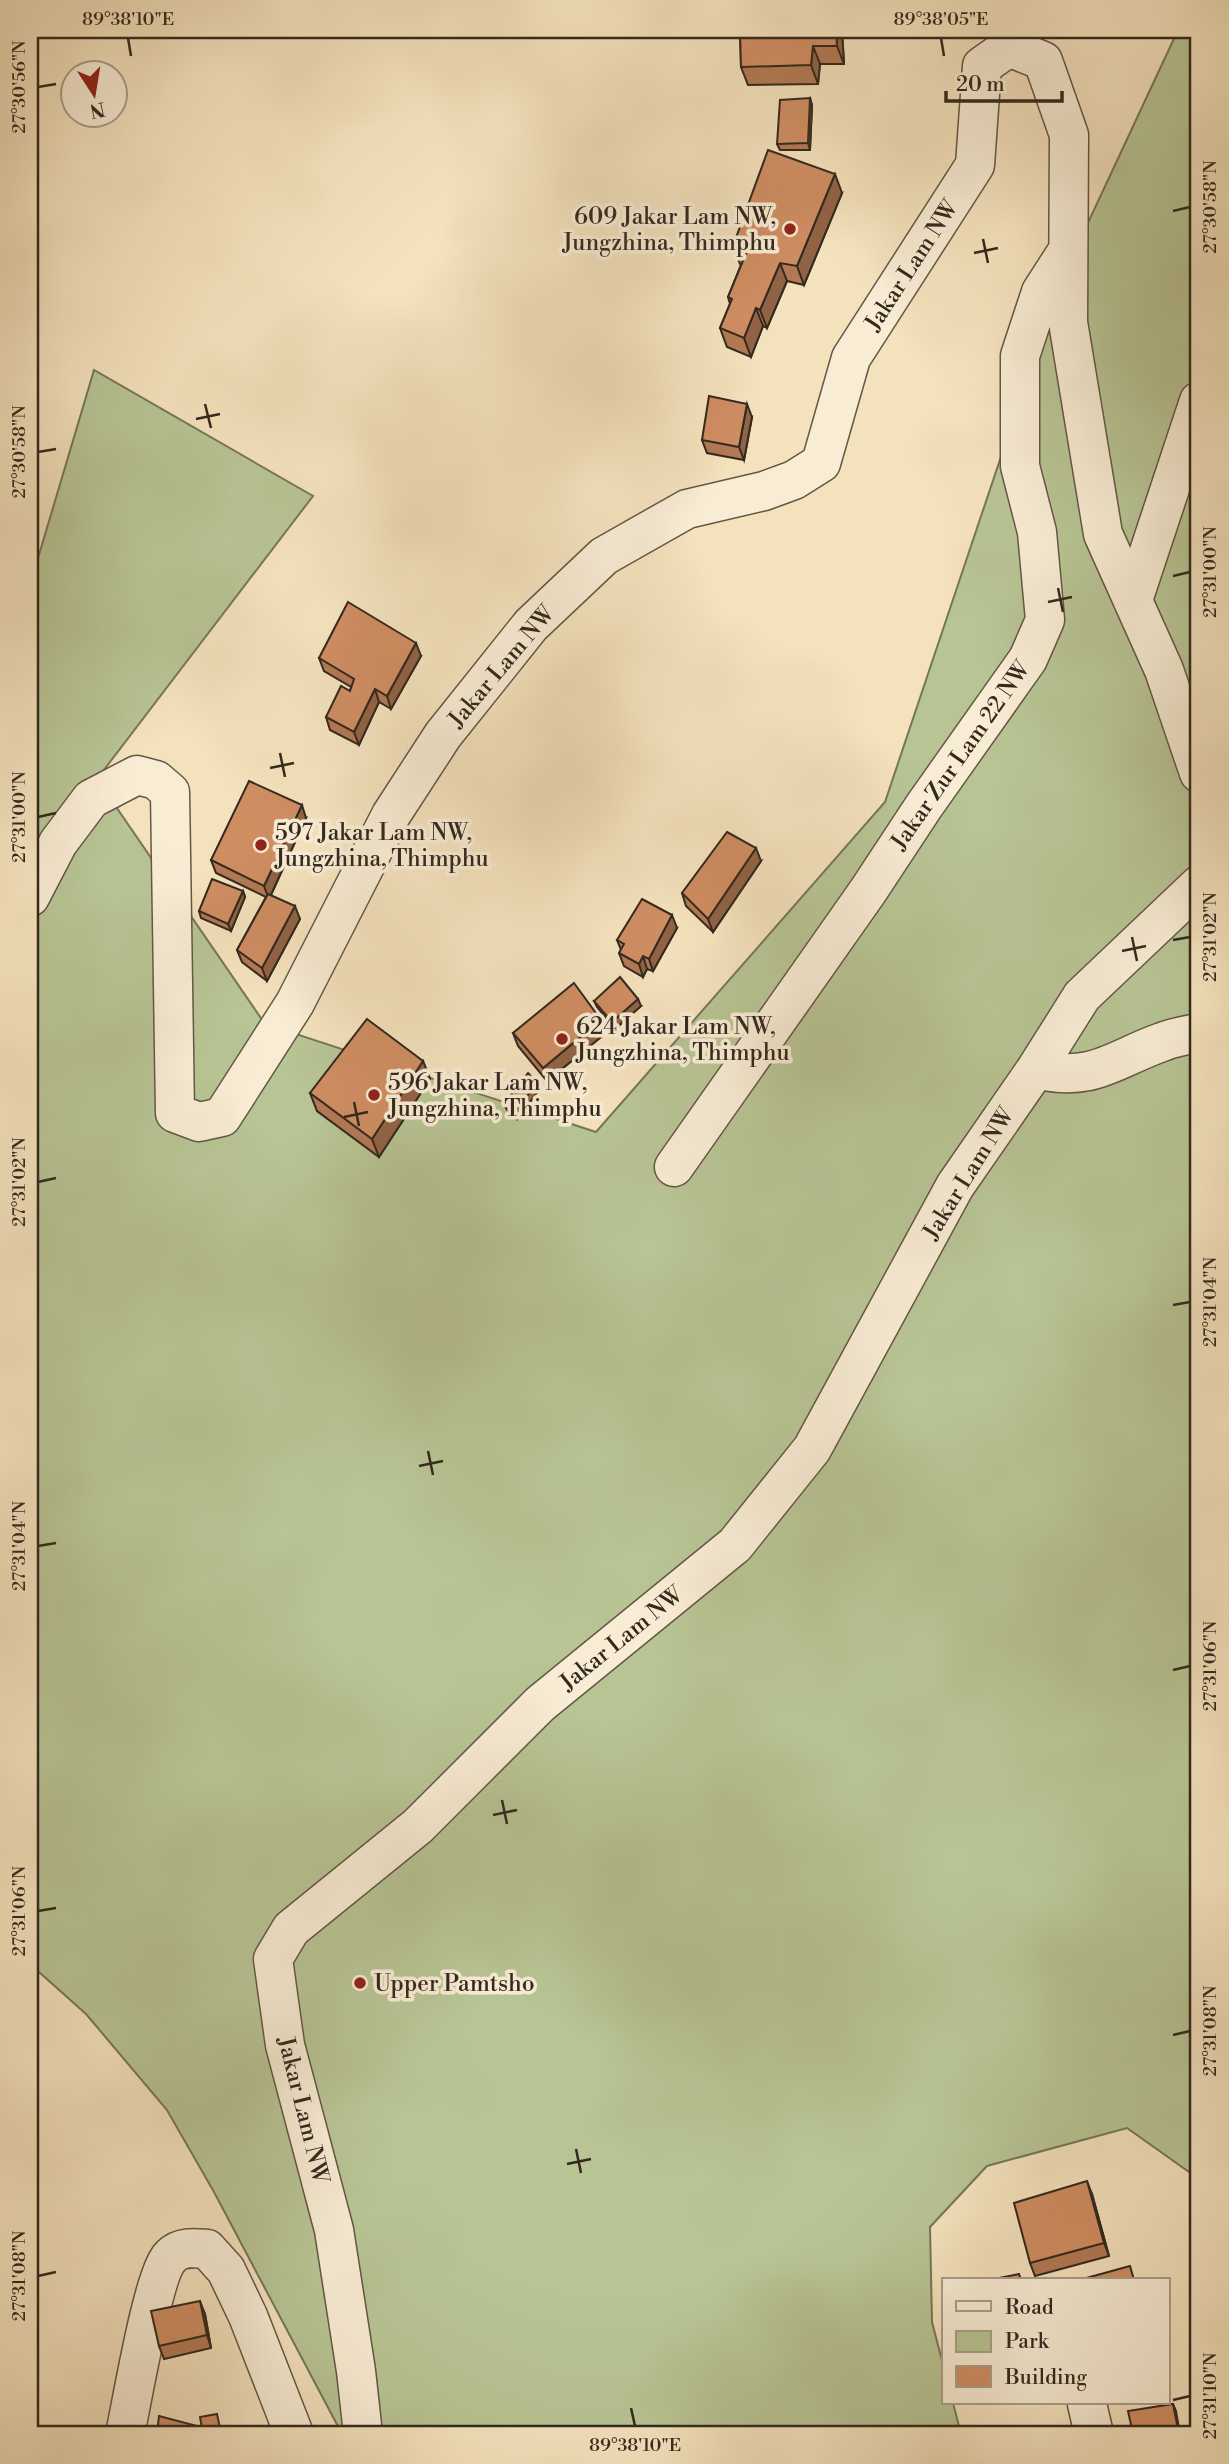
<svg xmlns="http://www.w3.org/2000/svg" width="1229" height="2464" font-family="'Libre Bodoni',serif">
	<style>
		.green { fill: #b8c494; stroke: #76765a; stroke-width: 2 }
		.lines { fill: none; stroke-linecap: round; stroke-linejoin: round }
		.street-casing { stroke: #635746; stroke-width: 41 }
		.street { stroke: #f8ecd4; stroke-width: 38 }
		.wall { fill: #b27954; stroke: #33291f; stroke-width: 2 }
		.shaded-wall { fill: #916345; stroke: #33291f; stroke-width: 2 }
		.building { fill: #cf8d62; stroke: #33291f; stroke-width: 2 }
		.ticks { fill: none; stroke: #33291f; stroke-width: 2.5 }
		.poi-dot { fill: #8f2418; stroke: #f8ecd4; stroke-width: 2.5 }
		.labels { text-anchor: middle; stroke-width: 7; stroke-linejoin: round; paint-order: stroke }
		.poi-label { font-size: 23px; fill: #33291f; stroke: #f8ecd4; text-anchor: start }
		.street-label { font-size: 23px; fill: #33291f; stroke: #f8ecd4 }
		.neatline { fill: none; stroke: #33291f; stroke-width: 2.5 }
		.ticks-label { font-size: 18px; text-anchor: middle; fill: #33291f }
	</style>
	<rect width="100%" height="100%" fill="#f4e2bd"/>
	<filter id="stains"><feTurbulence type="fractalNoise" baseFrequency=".00286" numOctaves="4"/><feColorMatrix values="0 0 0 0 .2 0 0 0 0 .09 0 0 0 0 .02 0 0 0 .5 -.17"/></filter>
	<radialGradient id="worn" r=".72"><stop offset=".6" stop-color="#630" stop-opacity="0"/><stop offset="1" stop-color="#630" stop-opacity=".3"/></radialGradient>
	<path class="green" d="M1178 30H1199V2179L1127 2128 987 2166 930 2227 932 2322 944 2368V2403H953L961 2434H342L214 2192 167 2110 86 2014 30 1964V585L94 370 313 496 97 779 265 1024 596 1132 885 802 1058 287Z"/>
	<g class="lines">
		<defs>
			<path id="street" d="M1133 600 1199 401
				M30 897 58 843 91 799 137 775 156 780 170 792 175 1113 199 1122 222 1117 295 1003 391 815 443 735 531 625 604 556 687 509 764 491 794 480 821 463 851 358 975 165 982 66 1009 47 1043 61 1069 135 1068 322 1103 534 1164 670 1199 773
				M1036 1069C1092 1083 1112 1060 1162 1042 1174 1037 1187 1035 1199 1033
				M674 1167 868 891 924 806 1028 659 1045 620 1037 532 1020 466V356L1041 292 1068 250
				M1087 2404 1094 2434
				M125 2434C132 2403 153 2273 171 2256 181 2246 195 2248 207 2249L226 2270 248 2316 294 2434
				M363 2434 356 2371 334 2230 285 2045 273 1959 291 1929 418 1826 540 1704 735 1545 812 1449 955 1186 1036 1069 1082 996 1199 885"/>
		</defs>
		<use href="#street" class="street-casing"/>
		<use href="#street" class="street"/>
	</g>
	<path class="wall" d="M740 30H842L844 64H820L818 84 748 85 741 67Z
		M810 98 812 105 810 150H780L777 144Z
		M842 193 804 285 787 281 767 328 763 326 751 357 727 347 720 328 730 304 728 297 741 265 740 264 733 246Z
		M752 417 744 460 707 453 702 440Z
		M421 656 391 709 379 702 359 745 330 730 326 717 350 691 351 687 324 671 319 658Z
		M306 818 271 895 300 919 267 981 242 962 237 950 266 897 216 873 211 860Z
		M761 861 713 932 686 906 682 893Z
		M243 891 245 897 231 931 201 918 199 911Z
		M677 928 653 971 647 969 643 977 624 966 619 953 621 950 617 940Z
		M594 1001 641 1006 615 1029 597 1007Z
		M601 1020 606 1033 547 1081 518 1046 513 1033Z
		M423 1061 430 1079 379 1157 317 1111 310 1093Z
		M537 1083 540 1089 517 1119 507 1110 504 1104Z
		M1092 2194 1109 2256 1035 2276 1030 2263Z
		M205 2314 211 2348 164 2359 159 2346Z"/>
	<path class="shaded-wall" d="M836 30H842L844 64 837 46Z
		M813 46 820 64 818 84 811 65Z
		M810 98 812 105 810 150 808 143Z
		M835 174 842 193 804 285 797 266Z
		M780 263 787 281 767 328 760 310Z
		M756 308 763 326 751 357 744 338Z
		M747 404 752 417 744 460 739 447Z
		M416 643 421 656 391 709 387 696Z
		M375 689 379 702 359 745 354 732Z
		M302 805 306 818 269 899 264 886Z
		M756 848 761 861 713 932 708 919Z
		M243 891 245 897 231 931 228 924Z
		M295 906 300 919 267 981 262 968Z
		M672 915 677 928 653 971 649 959Z
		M643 956 647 969 643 977 639 964Z
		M638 999 641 1006 615 1029 612 1022Z
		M601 1020 606 1033 547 1081 543 1068Z
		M423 1061 430 1079 379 1157 372 1139Z
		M537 1083 540 1089 517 1119 514 1113Z
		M1087 2181 1092 2194 1109 2256 1104 2243Z
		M200 2301 205 2314 211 2348 207 2335Z
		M1173 2404 1176 2411 1180 2434H1179Z"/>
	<path class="building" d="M740 30H836L837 46H813L811 65 741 67Z
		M810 98 808 143 777 144 780 100Z
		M768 150 835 174 797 266 780 263 760 310 756 308 744 338 720 328 732 299 728 297 747 251 733 246Z
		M709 396 747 404 739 447 702 440Z
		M348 602 416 643 387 696 375 689 354 732 326 717 341 686 350 691 354 679 319 658Z
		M249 781 302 805 264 886 211 860Z
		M727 832 756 848 708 919 682 893Z
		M212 879 243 891 228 924 199 911Z
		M268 894 295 906 262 968 237 950Z
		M642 899 672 915 649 959 643 956 639 964 619 953 624 944 617 940Z
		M620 977 638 999 612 1022 594 1001Z
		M574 983 601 1020 543 1068 513 1033Z
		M367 1019 423 1061 372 1139 310 1093Z
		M528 1073 537 1083 514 1113 504 1104Z
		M1087 2181 1104 2243 1030 2263 1014 2203Z
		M1130 2266 1134 2280H1079Z
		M1019 2274 1021 2280H989Z
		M200 2301 207 2335 159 2346 151 2311Z
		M1173 2404 1179 2434H1133L1128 2411Z
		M217 2414 221 2433 202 2428 200 2417Z
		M159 2416 227 2434H153V2432L157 2433Z"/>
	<path class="ticks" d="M128 38 131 56M941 38 944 56M38 87 56 84M1173 211 1190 207M983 239 988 263M974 253 998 248M205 404 211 428M196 419 220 414M38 452 56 449M1173 576 1190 572M1058 588 1063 612M1048 602 1072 597M280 753 285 777M270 768 294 763M38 817 56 813M1132 937 1137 961M1173 940 1190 937M1122 951 1146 946M354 1102 359 1126M344 1117 368 1112M38 1182 56 1178M1173 1305 1190 1302M428 1451 433 1475M419 1466 443 1461M38 1546 56 1543M1173 1670 1190 1666M502 1800 507 1824M493 1815 517 1810M38 1911 56 1908M1173 2035 1190 2031M576 2149 581 2173M567 2164 591 2159M38 2276 56 2272M1173 2400 1190 2396M631 2408 635 2426"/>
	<g class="poi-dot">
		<circle cx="790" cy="229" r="7"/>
		<circle cx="261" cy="845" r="7"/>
		<circle cx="562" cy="1039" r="7"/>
		<circle cx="374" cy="1095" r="7"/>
		<circle cx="360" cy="1983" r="7"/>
	</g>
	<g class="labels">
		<g class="poi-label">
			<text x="776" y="224" text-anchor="end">609 Jakar Lam NW,<tspan x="776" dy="26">Jungzhina, Thimphu</tspan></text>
			<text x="275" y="840">597 Jakar Lam NW,<tspan x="275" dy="26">Jungzhina, Thimphu</tspan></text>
			<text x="576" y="1034">624 Jakar Lam NW,<tspan x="576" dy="26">Jungzhina, Thimphu</tspan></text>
			<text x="388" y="1090">596 Jakar Lam NW,<tspan x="388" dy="26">Jungzhina, Thimphu</tspan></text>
			<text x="374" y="1991">Upper Pamtsho</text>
		</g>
		<g class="street-label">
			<text transform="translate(911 265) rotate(-57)" y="8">Jakar Lam NW</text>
			<text transform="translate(501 666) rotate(-50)" y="8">Jakar Lam NW</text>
			<text transform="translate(960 755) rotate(-55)" y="8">Jakar Zur Lam 22 NW</text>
			<text transform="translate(968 1173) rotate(-58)" y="8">Jakar Lam NW</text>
			<text transform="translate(621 1638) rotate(-39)" y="8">Jakar Lam NW</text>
			<text transform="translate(304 2110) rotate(76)" y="8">Jakar Lam NW</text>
		</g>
	</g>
	<rect width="1229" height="2464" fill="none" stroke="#f4e2bd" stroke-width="77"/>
	<rect x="942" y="2278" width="228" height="126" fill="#f8ecd4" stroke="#a99e8c" stroke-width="2"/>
	<rect x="956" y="2301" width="35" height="10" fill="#f8ecd4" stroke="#a99e8c" stroke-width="2"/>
	<text x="1005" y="2314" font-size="21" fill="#33291f">Road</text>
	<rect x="956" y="2331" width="35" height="21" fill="#b8c494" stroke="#a99e8c" stroke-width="2"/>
	<text x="1005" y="2348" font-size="21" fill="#33291f">Park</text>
	<rect x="956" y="2366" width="35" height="21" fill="#cf8d62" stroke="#a99e8c" stroke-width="2"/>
	<text x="1005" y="2384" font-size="21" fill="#33291f">Building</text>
	<g transform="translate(94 94) rotate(168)"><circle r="33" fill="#f8ecd4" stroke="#a99e8c" stroke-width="2"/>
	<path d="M0-5L12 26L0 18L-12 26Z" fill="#8f2418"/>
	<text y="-10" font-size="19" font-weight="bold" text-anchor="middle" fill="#33291f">N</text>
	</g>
	<path d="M946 91v10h116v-10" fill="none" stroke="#33291f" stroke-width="3.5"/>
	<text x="956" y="91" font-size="21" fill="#33291f" stroke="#f8ecd4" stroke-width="5" paint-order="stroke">20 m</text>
	<rect x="38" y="38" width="1152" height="2388" class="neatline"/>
	<g class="ticks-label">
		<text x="128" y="25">89°38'10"E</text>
		<text x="941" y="25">89°38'05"E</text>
		<text transform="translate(19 87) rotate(-90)" y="6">27°30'56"N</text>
		<text transform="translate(1210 207) rotate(-90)" y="6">27°30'58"N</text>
		<text transform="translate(19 452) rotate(-90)" y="6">27°30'58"N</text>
		<text transform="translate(1210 572) rotate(-90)" y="6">27°31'00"N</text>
		<text transform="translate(19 817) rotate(-90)" y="6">27°31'00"N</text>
		<text transform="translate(1210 937) rotate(-90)" y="6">27°31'02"N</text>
		<text transform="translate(19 1182) rotate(-90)" y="6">27°31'02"N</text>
		<text transform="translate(1210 1302) rotate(-90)" y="6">27°31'04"N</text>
		<text transform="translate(19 1546) rotate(-90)" y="6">27°31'04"N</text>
		<text transform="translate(1210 1666) rotate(-90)" y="6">27°31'06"N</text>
		<text transform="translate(19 1911) rotate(-90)" y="6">27°31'06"N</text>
		<text transform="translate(1210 2031) rotate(-90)" y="6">27°31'08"N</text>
		<text transform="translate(19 2276) rotate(-90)" y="6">27°31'08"N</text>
		<text transform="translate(1210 2396) rotate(-90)" y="6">27°31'10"N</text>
		<text x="635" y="2451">89°38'10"E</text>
	</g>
	<rect width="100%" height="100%" filter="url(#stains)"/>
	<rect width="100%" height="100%" fill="url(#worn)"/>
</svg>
